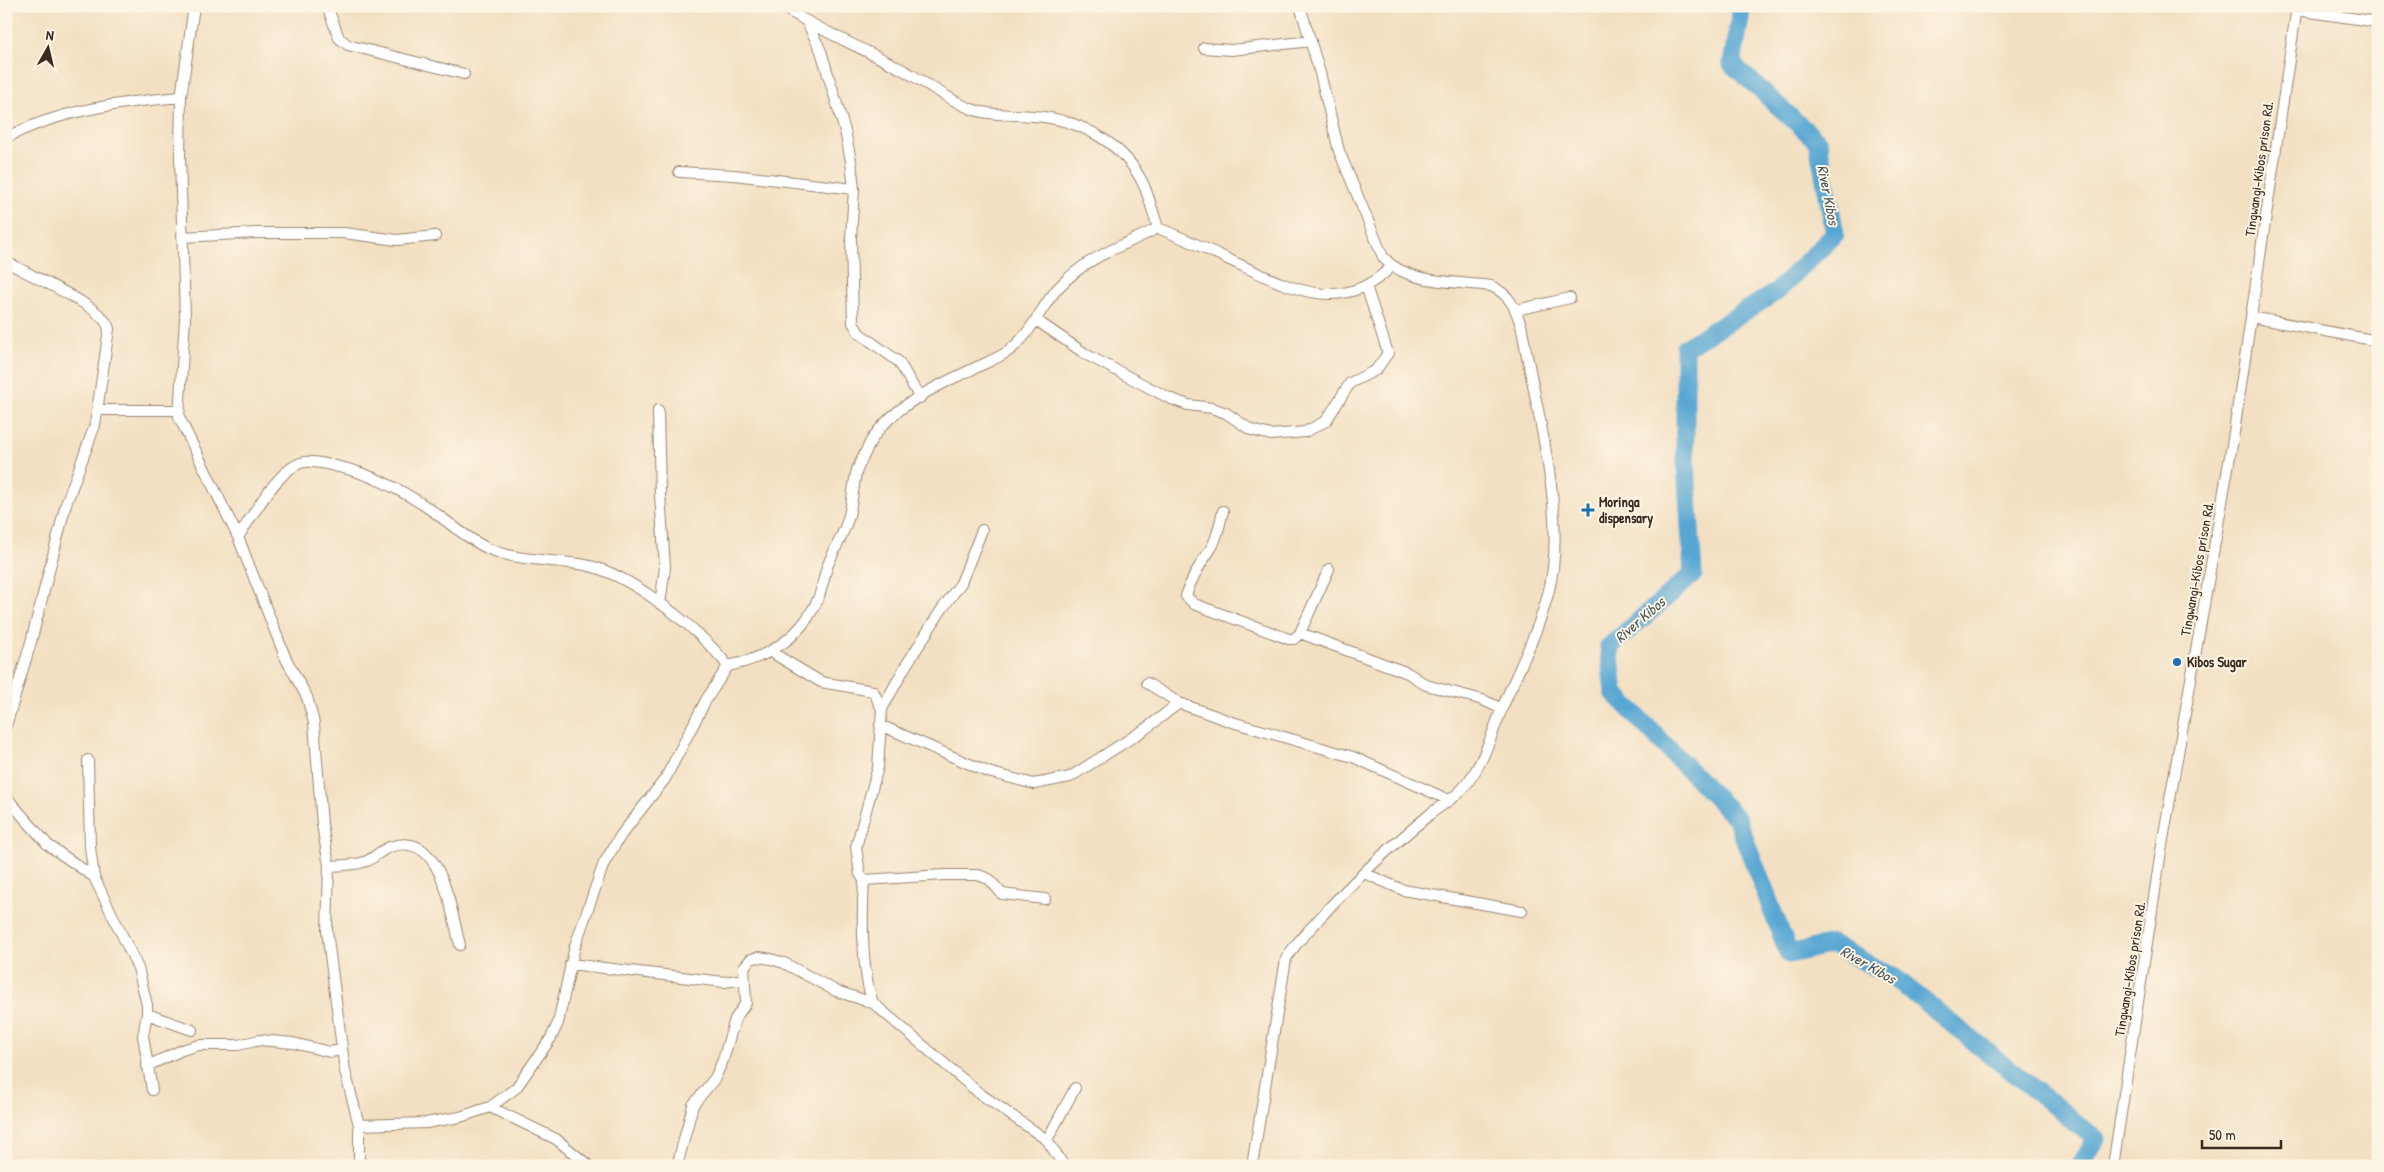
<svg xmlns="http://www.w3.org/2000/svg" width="2384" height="1172" font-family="'Patrick Hand',sans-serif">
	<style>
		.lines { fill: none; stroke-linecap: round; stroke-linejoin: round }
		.river { stroke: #59a7d3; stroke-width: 19 }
		.minor-casing { stroke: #978570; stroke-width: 12 }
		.minor { stroke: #fff; stroke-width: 10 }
		.poi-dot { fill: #1f6fb2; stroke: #fcf5e5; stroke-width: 2 }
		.labels { text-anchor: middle; stroke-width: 4; stroke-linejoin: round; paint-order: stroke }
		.street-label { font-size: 14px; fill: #3b2a1e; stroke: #fcf5e5 }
		.poi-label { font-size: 14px; font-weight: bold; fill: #3b2a1e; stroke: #fcf5e5; text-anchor: start }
		.water-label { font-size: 15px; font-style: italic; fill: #46565d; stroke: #fcf5e5 }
	</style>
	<rect width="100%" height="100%" fill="#fcf5e5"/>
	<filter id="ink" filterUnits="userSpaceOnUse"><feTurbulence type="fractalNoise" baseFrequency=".02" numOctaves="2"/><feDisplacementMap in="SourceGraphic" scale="10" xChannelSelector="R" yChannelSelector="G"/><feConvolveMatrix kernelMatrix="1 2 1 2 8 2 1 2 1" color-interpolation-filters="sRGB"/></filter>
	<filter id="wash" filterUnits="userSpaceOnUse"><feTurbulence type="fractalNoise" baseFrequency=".0096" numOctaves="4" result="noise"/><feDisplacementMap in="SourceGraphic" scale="20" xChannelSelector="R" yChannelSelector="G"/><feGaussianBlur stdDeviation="1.12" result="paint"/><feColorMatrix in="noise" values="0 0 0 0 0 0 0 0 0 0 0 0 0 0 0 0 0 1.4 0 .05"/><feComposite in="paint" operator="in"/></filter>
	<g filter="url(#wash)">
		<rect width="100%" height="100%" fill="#f3e0c2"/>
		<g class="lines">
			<path class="river" d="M1742 6 1732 64 1818 142 1835 234 1776 292 1685 348V449L1693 574 1609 647 1614 693 1737 819 1789 954 1832 944 1895 978 2096 1139 2080 1166"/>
		</g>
	</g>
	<g filter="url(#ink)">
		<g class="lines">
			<defs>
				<path id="minor" d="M194 6 181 97 180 158 185 318 179 417 238 537 286 659 307 697 314 723 322 824 329 866 327 931 345 1071 359 1125V1166
					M327 6 339 38 348 45 464 74
					M781 6C820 31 863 48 903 70 925 82 946 98 969 108 988 116 1013 114 1033 116 1079 119 1126 143 1145 188 1150 201 1154 215 1158 228 1183 238 1209 250 1234 262 1288 287 1341 317 1391 267
					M2296 10 2378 22
					M807 22 821 51 845 131 851 161 854 189 851 238 853 323 859 333 899 362 920 398
					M1204 48 1231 50 1311 41
					M6 138C58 110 123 102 181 97
					M679 172 734 175 854 189
					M182 237 257 233H344L397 240 435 236
					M6 261C28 276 105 306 109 329L95 425 66 504 31 642 6 726
					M1516 310 1570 298
					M2251 317 2378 341
					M1036 320 1087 355 1169 398 1188 405 1212 408 1226 413 1251 430 1271 435 1305 432 1326 421 1350 383 1376 370 1388 353 1366 286
					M99 410H178
					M658 410 660 495 665 567 660 604
					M1223 511C1220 523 1217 540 1210 550 1200 564 1191 578 1186 596L1194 604 1289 639H1294L1300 633 1329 569
					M238 537C252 517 280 465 305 462 315 461 325 464 335 466 370 473 404 491 434 512 452 525 468 539 487 548 518 562 553 559 585 565 630 573 700 630 728 666
					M1300 633 1408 673 1426 685 1483 700 1502 709
					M771 652 821 682 873 691 882 709 878 767 856 847 860 874 864 880C862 916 861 970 873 1003L979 1093 1047 1140 1064 1166
					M1147 683 1179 703 1232 722 1353 757 1449 800
					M882 709 905 667 940 612 961 583 982 530
					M880 725 988 772 1034 784 1070 777 1144 730 1179 703
					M88 760 90 847 94 877 138 968 147 1005V1014L143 1036 152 1090
					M6 797 48 845 94 877
					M329 866C342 865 355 866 367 861 375 857 381 850 390 847 442 828 451 913 460 945
					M1364 873 1403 890 1522 911
					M864 880 944 875H978L989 879 1002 894 1045 899
					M570 964 724 982 744 979
					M147 1014 192 1030
					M147 1066 182 1050 199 1045H238L260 1040 293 1043 330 1052 342 1050
					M490 1107 556 1139 589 1166
					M359 1125 426 1123 460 1117 490 1107 516 1088 551 1038 558 1023 575 946 604 863 621 835 665 779 706 700 728 666C767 658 801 638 818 599 822 589 824 577 827 567 834 549 845 533 849 515 853 500 853 484 857 470 861 461 866 451 870 443 889 408 938 385 973 369 985 363 999 358 1010 350 1032 333 1040 308 1058 288 1089 255 1119 248 1158 228
					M1047 1140 1075 1088
					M677 1166 693 1105 715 1078 723 1060 735 1019 746 1003 744 967 751 959 759 957 771 959 784 963 836 991 873 1003
					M1252 1166 1286 959C1294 944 1308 932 1319 919 1353 881 1390 847 1429 815 1437 808 1448 802 1456 795 1481 774 1491 735 1503 706 1519 669 1538 632 1548 594 1569 519 1535 406 1522 329 1516 309 1511 295 1491 286 1457 281 1407 285 1383 257L1339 151 1320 73 1300 6
					M2113 1166 2161 851 2233 439 2297 6"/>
			</defs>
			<use href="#minor" class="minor-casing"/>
			<use href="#minor" class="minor"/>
		</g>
	</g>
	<g class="poi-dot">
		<path d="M1585.5 502.5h5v5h5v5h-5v5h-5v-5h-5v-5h5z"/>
		<circle cx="2177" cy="662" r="5"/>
	</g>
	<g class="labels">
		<g class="street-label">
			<text transform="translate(2259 169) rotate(-82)" y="5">Tingwangi-Kibos prison Rd.</text>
			<text transform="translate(2197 569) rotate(-80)" y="5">Tingwangi-Kibos prison Rd.</text>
			<text transform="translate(2130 969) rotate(-81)" y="5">Tingwangi-Kibos prison Rd.</text>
		</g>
		<g class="poi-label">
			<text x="1599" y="507">Moringa<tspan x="1599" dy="16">dispensary</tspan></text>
			<text x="2187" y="667">Kibos Sugar</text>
		</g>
		<g class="water-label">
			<text transform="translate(1828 195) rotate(79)" y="5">River Kibos</text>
			<text transform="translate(1640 620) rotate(-41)" y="5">River Kibos</text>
			<text transform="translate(1868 965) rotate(30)" y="5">River Kibos</text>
		</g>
	</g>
	<rect width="2384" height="1172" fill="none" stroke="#fcf5e5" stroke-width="25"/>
	<g transform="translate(48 48) rotate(8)" stroke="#fcf5e5" stroke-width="4" paint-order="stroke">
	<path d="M0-4L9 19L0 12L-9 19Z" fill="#3b2a1e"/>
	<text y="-8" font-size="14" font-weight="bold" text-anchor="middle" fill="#3b2a1e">N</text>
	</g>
	<path d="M2202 1140v8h79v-8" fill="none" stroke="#3b2a1e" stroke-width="2.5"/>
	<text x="2209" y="1140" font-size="15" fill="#3b2a1e" stroke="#fcf5e5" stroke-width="4" paint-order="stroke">50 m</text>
</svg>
